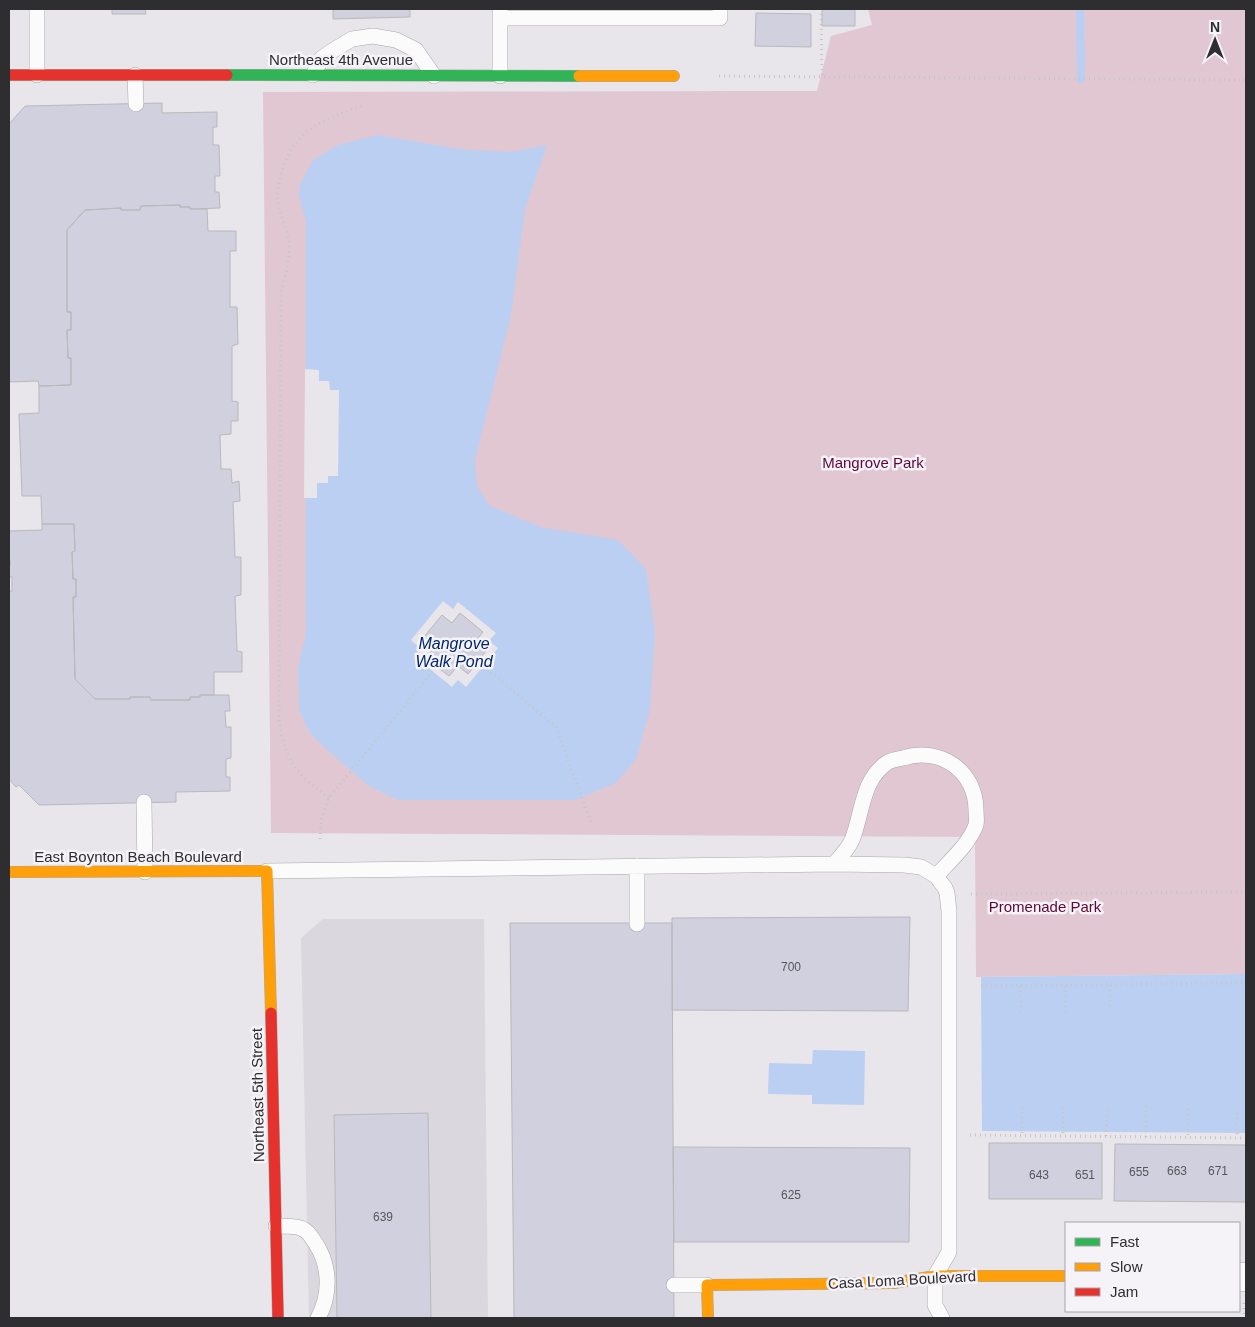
<svg xmlns="http://www.w3.org/2000/svg" width="1255" height="1327" font-family="Helvetica,sans-serif">
	<style>
		.built { fill: #dbd7df }
		.green { fill: #e1c7d1 }
		.water { fill: #bbcff2 }
		.pier { fill: #e8e6ea }
		.lines { fill: none; stroke-linecap: round; stroke-linejoin: round }
		.stream { stroke: #bbcff2; stroke-width: 8 }
		.building { fill: #d1d0de; stroke: #b9b8bb }
		.lane-casing { stroke: #a7a6a9; stroke-width: 16 }
		.street-casing { stroke: #a7a6a9; stroke-width: 29 }
		.fast-casing { stroke: #a7a6a9; stroke-width: 12 }
		.slow-casing { stroke: #a7a6a9; stroke-width: 12 }
		.jam-casing { stroke: #a7a6a9; stroke-width: 12 }
		.path { stroke: #c6c6c7; stroke-width: 3; stroke-dasharray: 1 4; stroke-linecap: butt }
		.lane { stroke: #fcfbfc; stroke-width: 15 }
		.street { stroke: #fcfbfc; stroke-width: 28 }
		.fast { stroke: #30b455; stroke-width: 11 }
		.slow { stroke: #ff9f0a; stroke-width: 11 }
		.jam { stroke: #e5322d; stroke-width: 11 }
		.labels { text-anchor: middle; stroke-width: 5; stroke-linejoin: round; paint-order: stroke }
		.number-label { font-size: 12px; fill: #57565c }
		.street-label { font-size: 15px; fill: #2e2d30; stroke: #f5f2f8 }
		.park-label { font-size: 15px; fill: #600635; stroke: #f5f2f8 }
		.water-label { font-size: 16px; font-style: italic; fill: #00266a; stroke: #f5f2f8 }
	</style>
	<rect width="100%" height="100%" fill="#e8e6ea"/>
	<path class="built" d="M323 919H484L488 1318H309L301 938Z"/>
	<path class="green" d="M868 9H1246V974L976 977 975 837 271 833 263 92 817 91 831 36 872 25Z"/>
	<path class="water" d="M377 135 459 149 511 152 547 145 525 209 511 315 475 460 477 486 490 506 541 527 618 540 646 569 655 633 650 710 636 759 616 783 575 800H398L369 786 326 749 310 733 299 710 298 667 306 634V222L299 197 300 185 313 160 338 145Z
		M1246 974V1133L982 1131 981 977Z
		M813 1050 865 1051 864 1105 812 1104V1095L768 1094 769 1063 812 1064Z"/>
	<path class="pier" d="M305 369 319 370V381H329L330 390H339L338 476H328V483H317V498H304Z
		M443 601 453 609 458 602 496 633 489 641 498 648 466 687 458 680 452 687 415 657 421 649 411 640Z"/>
	<g class="lines">
		<path class="stream" d="M1080 9 1081 79"/>
	</g>
	<path class="building" d="M112 9H145L146 14H112Z
		M333 9H410V17L333 19Z
		M822 9H855V26H822Z
		M756 13 811 14V47L755 46Z
		M162 103V113L217 112V127H213V145H219L220 176H215V192H219L220 208 190 209V207H180V205L141 206 140 210H121V208L85 210 67 230V312H71V330H67L68 358H71V385L39 386 38 381 9 382V124L25 106Z
		M180 205V207H190V209H207L208 231H236V251H230V307H237L238 344 232 346V401L238 402V421H231V434L220 435 221 469H231L232 483 239 481 240 501 233 502 235 557H241V595L235 596 237 651 242 652V672H214V695H200V697H190V700H151L150 697H130V699H95L75 679 73 597H76V579H73L72 552 75 551 74 524H42L41 496H22L19 414 39 413V386L71 385V358H68L67 330H71V312H67V230L85 210 121 208V210H140L141 206Z
		M42 524H74L75 551 72 552 73 579H76V597H73L75 679 95 699H130V697H150L151 700H190V697H200V695H229L230 711H225L226 727H231V758L226 759V777H230V791L176 792V802L39 805 19 785 16 787 9 779V591H12V577H9V566H10V560H9V531L42 530Z
		M460 613 483 632 475 642 486 651 468 674 458 666 449 676 425 658 434 648 423 638 442 615 452 623Z
		M910 917 908 1011 672 1010V918Z
		M510 923H672L674 1318H514Z
		M428 1113 431 1318H337L334 1115Z
		M989 1143H1102V1199H989Z
		M1115 1144 1246 1145V1202L1114 1201Z
		M673 1147 910 1148 909 1242H674Z"/>
	<g class="lines">
		<defs>
			<path id="lane" d="M37 9V75
				M500 10V76
				M500 18H720V9
				M135 75 136 104
				M313 75 322 58 332 51 352 39 373 36 396 40 416 50 434 76
				M144 802 145 872
				M834 864C840 857 848 849 852 840 863 813 861 780 888 762 892 760 898 759 903 758 940 746 976 771 976 810 976 815 977 821 976 825 969 844 950 861 936 876
				M637 866V924
				M267 871 834 864 904 865 921 867 936 876 945 888 947 893 949 911V1252L935 1276V1305L942 1318
				M276 1226C283 1226 298 1226 303 1229 309 1232 312 1238 316 1244 330 1266 331 1294 318 1318
				M674 1285H707"/>
			<path id="street" d="M1239 1277H1246"/>
			<path id="fast" d="M227 75 579 76"/>
			<path id="slow" d="M579 76H674
				M9 872 267 871 271 1013
				M708 1318 707 1285 894 1283 935 1276H1066"/>
			<path id="jam" d="M9 75H227
				M271 1013 278 1318"/>
		</defs>
		<use href="#lane" class="lane-casing"/>
		<use href="#street" class="street-casing"/>
		<use href="#fast" class="fast-casing"/>
		<use href="#slow" class="slow-casing"/>
		<use href="#jam" class="jam-casing"/>
		<path class="path" d="M821 9 822 78
			M719 76 1246 80
			M483 666 556 727 591 822
			M329 798C319 790 307 782 299 772 287 758 282 740 279 722L281 295C284 278 291 260 289 242 287 227 279 213 277 197 277 189 280 179 282 171 294 128 328 118 365 105
			M320 839 321 821 329 798 433 671
			M971 894 1246 892
			M1110 985V1010
			M981 986 1246 983
			M1021 986V1012
			M1065 986 1066 1012
			M1146 1106V1137
			M1022 1107V1136
			M1063 1107V1136
			M1188 1109V1137
			M1237 1113V1138
			M970 1135 1246 1138
			M1106 1136 1107 1107
			M1244 1303V1315H1246"/>
		<use href="#lane" class="lane"/>
		<use href="#street" class="street"/>
		<use href="#fast" class="fast"/>
		<use href="#slow" class="slow"/>
		<use href="#jam" class="jam"/>
	</g>
	<g class="labels">
		<g class="number-label">
			<text x="791" y="971">700</text>
			<text x="1177" y="1175">663</text>
			<text x="1218" y="1175">671</text>
			<text x="1139" y="1176">655</text>
			<text x="1039" y="1179">643</text>
			<text x="1085" y="1179">651</text>
			<text x="791" y="1199">625</text>
			<text x="383" y="1221">639</text>
		</g>
		<g class="street-label">
			<text x="341" y="65">Northeast 4th Avenue</text>
			<text x="138" y="862">East Boynton Beach Boulevard</text>
			<text transform="translate(258 1095) rotate(-91)" y="5">Northeast 5th Street</text>
			<text transform="translate(902 1280) rotate(-3)" y="5">Casa Loma Boulevard</text>
		</g>
		<g class="park-label">
			<text x="873" y="468">Mangrove Park</text>
			<text x="1045" y="912">Promenade Park</text>
		</g>
		<g class="water-label">
			<text x="454" y="649">Mangrove<tspan x="454" dy="18">Walk Pond</tspan></text>
		</g>
	</g>
	<rect width="1255" height="1327" fill="none" stroke="#2e2d30" stroke-width="20"/>
	<rect x="1065" y="1222" width="175" height="90" fill="#f5f2f8" stroke="#a5a3a8"/>
	<rect x="1075" y="1238" width="25" height="8" fill="#30b455" stroke="#a5a3a8"/>
	<text x="1110" y="1247" font-size="15" fill="#2e2d30">Fast</text>
	<rect x="1075" y="1263" width="25" height="8" fill="#ff9f0a" stroke="#a5a3a8"/>
	<text x="1110" y="1272" font-size="15" fill="#2e2d30">Slow</text>
	<rect x="1075" y="1288" width="25" height="8" fill="#e5322d" stroke="#a5a3a8"/>
	<text x="1110" y="1297" font-size="15" fill="#2e2d30">Jam</text>
	<g transform="translate(1215 40)" stroke="#f5f2f8" stroke-width="4" paint-order="stroke">
	<path d="M0-4L9 19L0 12L-9 19Z" fill="#2e2d30"/>
	<text y="-8" font-size="14" font-weight="bold" text-anchor="middle" fill="#2e2d30">N</text>
	</g>
</svg>
